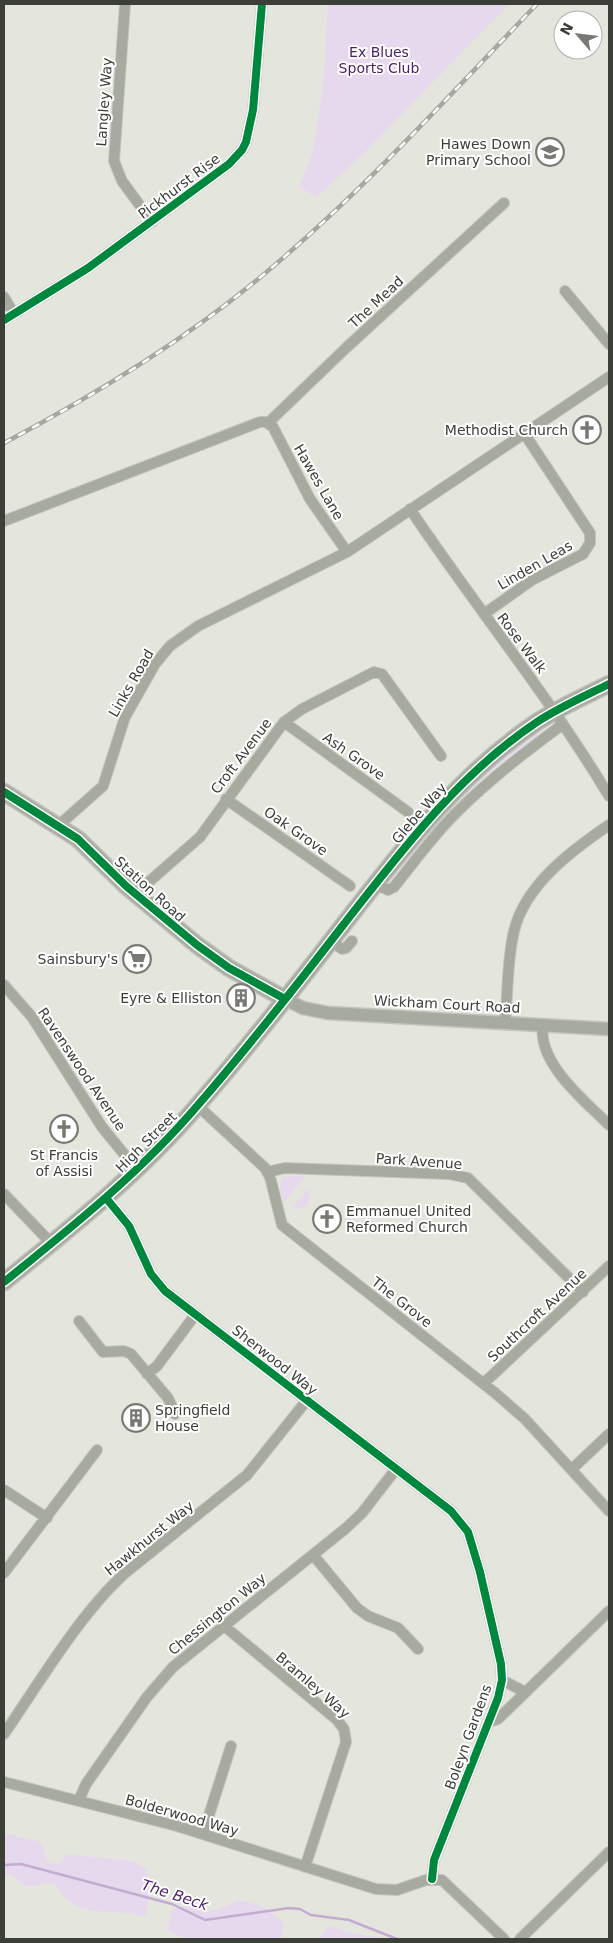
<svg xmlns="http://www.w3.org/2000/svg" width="613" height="1943" font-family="'DejaVu Sans',sans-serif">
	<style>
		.green { fill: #e6d9ee }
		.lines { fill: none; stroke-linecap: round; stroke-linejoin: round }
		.stream { stroke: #c2acd1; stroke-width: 2.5 }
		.minor-casing { stroke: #c2c4be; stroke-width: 12 }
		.tertiary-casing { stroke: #c2c4be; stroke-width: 15 }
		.primary-casing { stroke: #c2c4be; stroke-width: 19 }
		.trunk-casing { stroke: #c2c4be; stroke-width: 19 }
		.minor { stroke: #a7aa9e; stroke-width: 10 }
		.tertiary { stroke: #a7aa9e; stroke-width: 12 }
		.primary { stroke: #aaaea2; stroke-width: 16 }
		.trunk { stroke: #a9aca0; stroke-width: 16 }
		.rail-casing { stroke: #a4a89e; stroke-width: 4.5 }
		.rail { stroke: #fff; stroke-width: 2.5; stroke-dasharray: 8; stroke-linecap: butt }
		.cycleway-casing { stroke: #fff; stroke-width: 11 }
		.cycleway { stroke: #00873e; stroke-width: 8 }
		.labels { text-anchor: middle; stroke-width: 4; stroke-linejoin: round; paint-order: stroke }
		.park-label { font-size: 14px; fill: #4c2266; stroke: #fff }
		.street-label { font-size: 14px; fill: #3c3e38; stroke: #fff }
		.poi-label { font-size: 14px; fill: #3c3e38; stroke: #fff; text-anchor: end }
		.water-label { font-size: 15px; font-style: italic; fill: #4e2469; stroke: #fff }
	</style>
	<rect width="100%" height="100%" fill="#e4e6de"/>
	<path class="green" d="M328 4H509L362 155 317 197 299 187 313 152 323 85Z
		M538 732 540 734 493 770 463 797 461 794 507 754Z
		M434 824 437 826 392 880 390 878Z
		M305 1176 283 1204 280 1186 282 1179 289 1176Z
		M307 1189 311 1197 305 1207 301 1209 293 1207Z
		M4 1833 41 1842 48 1863 59 1864 67 1854 132 1861 146 1869C148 1886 151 1901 145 1917 112 1905 77 1924 56 1885 40 1881 41 1887 28 1886 17 1886 17 1872 4 1875Z
		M240 1900C261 1905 270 1908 284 1924L281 1939H186L167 1930 172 1910 188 1904C211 1918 216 1909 240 1900Z
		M329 1926 360 1935 398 1939H318Z"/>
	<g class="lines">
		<path class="stream" d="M4 1865 21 1864 172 1904 205 1920 289 1908 300 1909 311 1915 349 1920 397 1939"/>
		<defs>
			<path id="minor" d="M125 4 114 161 122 181 152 222
				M565 291 609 344
				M4 297 14 314
				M4 320 88 268 229 164 242 150 246 142 253 110 262 4
				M268 423 346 348 504 203
				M410 509C475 606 549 696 609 796
				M4 521 260 422H266L273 427 310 499 347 552 609 377
				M484 614 532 580 583 554 590 543V533L524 433
				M284 722 408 812
				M226 799 350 886
				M59 825 103 786 125 717 155 664 170 646 198 626 347 552
				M375 884 388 890 394 887C415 861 435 833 459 810 491 778 527 751 563 724
				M135 894 200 837 284 722 302 709 374 672 382 674 441 756
				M331 941 342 949 346 948 352 941
				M4 985 32 1017 102 1127 137 1170
				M505 1022C508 992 507 960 514 931 525 885 572 850 609 825
				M543 1025C537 1063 585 1101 609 1125
				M198 1106 265 1168 270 1177 282 1225 494 1392 525 1419 609 1511
				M267 1172 285 1168 449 1174 468 1178 583 1292
				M4 1194 51 1243
				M106 1198 129 1226 151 1274 165 1291 451 1511 468 1532 480 1572 501 1664 502 1680 498 1698 434 1860 432 1879
				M79 1321 103 1352 124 1351 131 1354 168 1398 175 1414
				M147 1374 157 1366 195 1315
				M484 1383 609 1266
				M572 1469 609 1434
				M4 1490 47 1518
				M314 1556 357 1608 368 1616 398 1628 418 1649
				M4 1573 97 1450
				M223 1625 337 1720 344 1729 346 1742 305 1867
				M502 1680 525 1692
				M489 1722 498 1719 609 1611
				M4 1734C40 1682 79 1615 125 1573L247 1475 307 1400
				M4 1782 177 1826 376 1889 397 1890 426 1880H442L504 1939
				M79 1800 86 1784 147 1697 173 1667 345 1529 362 1513 396 1469
				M203 1834 231 1746
				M520 1939 609 1852"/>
			<path id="tertiary" d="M285 999 303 1008 328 1013 609 1029"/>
			<path id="primary" d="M4 792 78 839 126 886 197 945 229 968 285 999"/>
			<path id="trunk" d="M4 1282C72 1227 141 1172 198 1105 249 1046 297 985 344 924 402 850 458 775 537 722 560 707 585 696 609 684"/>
		</defs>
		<use href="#minor" class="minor-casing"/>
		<use href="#tertiary" class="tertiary-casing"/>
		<use href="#primary" class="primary-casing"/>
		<use href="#trunk" class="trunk-casing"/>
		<use href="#minor" class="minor"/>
		<use href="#tertiary" class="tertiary"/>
		<use href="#primary" class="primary"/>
		<use href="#trunk" class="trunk"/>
		<defs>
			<path id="rail" d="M4 443C93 396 179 344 257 280 359 196 447 98 537 4"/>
		</defs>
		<use href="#rail" class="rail-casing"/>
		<use href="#rail" class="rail"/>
		<defs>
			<path id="cycleway" d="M4 320 88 268 229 164 242 150 246 142 253 110 262 4
				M4 792 78 839 126 886 197 945 229 968 285 999
				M106 1198 129 1226 151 1274 165 1291 451 1511 468 1532 480 1572 501 1664 502 1680 498 1698 434 1860 432 1879
				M4 1282C72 1227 141 1172 198 1105 249 1046 297 985 344 924 402 850 458 775 537 722 560 707 585 696 609 684"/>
		</defs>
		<use href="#cycleway" class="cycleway-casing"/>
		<use href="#cycleway" class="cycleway"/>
	</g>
	<defs>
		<symbol id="school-ring" viewBox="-11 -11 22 22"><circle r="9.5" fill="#fff" stroke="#777972" stroke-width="1.5"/><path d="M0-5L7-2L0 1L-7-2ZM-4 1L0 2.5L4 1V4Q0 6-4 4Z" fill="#777972"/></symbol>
		<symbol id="church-ring" viewBox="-11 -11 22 22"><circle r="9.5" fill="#fff" stroke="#777972" stroke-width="1.5"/><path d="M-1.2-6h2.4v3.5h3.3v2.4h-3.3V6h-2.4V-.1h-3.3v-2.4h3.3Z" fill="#777972"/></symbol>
		<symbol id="supermarket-ring" viewBox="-11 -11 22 22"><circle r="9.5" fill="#fff" stroke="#777972" stroke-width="1.5"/><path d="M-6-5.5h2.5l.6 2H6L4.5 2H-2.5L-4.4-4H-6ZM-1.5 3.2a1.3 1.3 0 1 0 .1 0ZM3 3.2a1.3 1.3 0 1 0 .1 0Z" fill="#777972"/></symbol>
		<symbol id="building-ring" viewBox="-11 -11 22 22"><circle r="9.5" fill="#fff" stroke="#777972" stroke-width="1.5"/><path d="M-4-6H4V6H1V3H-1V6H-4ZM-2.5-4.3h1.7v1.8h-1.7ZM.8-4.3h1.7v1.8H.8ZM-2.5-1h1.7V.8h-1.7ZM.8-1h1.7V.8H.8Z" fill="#777972"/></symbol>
	</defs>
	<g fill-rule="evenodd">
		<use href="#school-ring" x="534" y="136" width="32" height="32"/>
		<use href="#church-ring" x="571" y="414" width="32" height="32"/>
		<use href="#supermarket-ring" x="121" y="943" width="32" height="32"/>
		<use href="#building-ring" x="225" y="982" width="32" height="32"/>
		<use href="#church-ring" x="48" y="1113" width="32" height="32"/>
		<use href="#church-ring" x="311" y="1203" width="32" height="32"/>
		<use href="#building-ring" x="120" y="1402" width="32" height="32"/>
	</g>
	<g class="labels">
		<g class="park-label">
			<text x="379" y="57">Ex Blues<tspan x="379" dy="16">Sports Club</tspan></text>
		</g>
		<g class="street-label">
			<text transform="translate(104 102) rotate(-86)" y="5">Langley Way</text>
			<text transform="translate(179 186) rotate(-37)" y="5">Pickhurst Rise</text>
			<text transform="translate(376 302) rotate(-43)" y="5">The Mead</text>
			<text transform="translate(319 482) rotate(60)" y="5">Hawes Lane</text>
			<text transform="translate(535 565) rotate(-30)" y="5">Linden Leas</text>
			<text transform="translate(522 643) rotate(53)" y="5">Rose Walk</text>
			<text transform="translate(131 683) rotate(-60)" y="5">Links Road</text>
			<text transform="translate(241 756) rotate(-53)" y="5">Croft Avenue</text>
			<text transform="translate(354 756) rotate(35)" y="5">Ash Grove</text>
			<text transform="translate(419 813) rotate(-49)" y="5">Glebe Way</text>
			<text transform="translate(296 831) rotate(35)" y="5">Oak Grove</text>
			<text transform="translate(150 889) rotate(42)" y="5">Station Road</text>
			<text transform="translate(447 1004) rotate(3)" y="5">Wickham Court Road</text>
			<text transform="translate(82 1069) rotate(56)" y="5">Ravenswood Avenue</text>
			<text transform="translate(146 1142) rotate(-45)" y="5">High Street</text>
			<text transform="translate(419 1161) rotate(4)" y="5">Park Avenue</text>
			<text transform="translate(402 1302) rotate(38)" y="5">The Grove</text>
			<text transform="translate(537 1315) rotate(-43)" y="5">Southcroft Avenue</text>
			<text transform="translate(275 1360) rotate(38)" y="5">Sherwood Way</text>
			<text transform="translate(149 1538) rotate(-39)" y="5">Hawkhurst Way</text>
			<text transform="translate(217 1614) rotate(-39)" y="5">Chessington Way</text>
			<text transform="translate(313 1685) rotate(41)" y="5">Bramley Way</text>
			<text transform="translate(468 1737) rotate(-70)" y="5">Boleyn Gardens</text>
			<text transform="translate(182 1815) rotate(16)" y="5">Bolderwood Way</text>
		</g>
		<g class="poi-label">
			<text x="531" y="149">Hawes Down<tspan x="531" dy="16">Primary School</tspan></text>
			<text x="568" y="435">Methodist Church</text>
			<text x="118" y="964">Sainsbury's</text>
			<text x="222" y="1003">Eyre &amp; Elliston</text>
			<text x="64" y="1160" text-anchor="middle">St Francis<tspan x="64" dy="16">of Assisi</tspan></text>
			<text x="346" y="1216" text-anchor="start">Emmanuel United<tspan x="346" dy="16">Reformed Church</tspan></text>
			<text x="155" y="1415" text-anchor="start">Springfield<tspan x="155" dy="16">House</tspan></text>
		</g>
		<g class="water-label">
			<text transform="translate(175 1895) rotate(18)" y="5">The Beck</text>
		</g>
	</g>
	<rect width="613" height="1943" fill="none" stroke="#3c3e38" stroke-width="10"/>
	<g transform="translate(578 35) rotate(298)"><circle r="24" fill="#ffffff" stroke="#b1b2af"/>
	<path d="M0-4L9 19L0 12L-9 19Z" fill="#777972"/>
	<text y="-8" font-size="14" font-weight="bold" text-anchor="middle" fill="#3c3e38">N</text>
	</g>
</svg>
